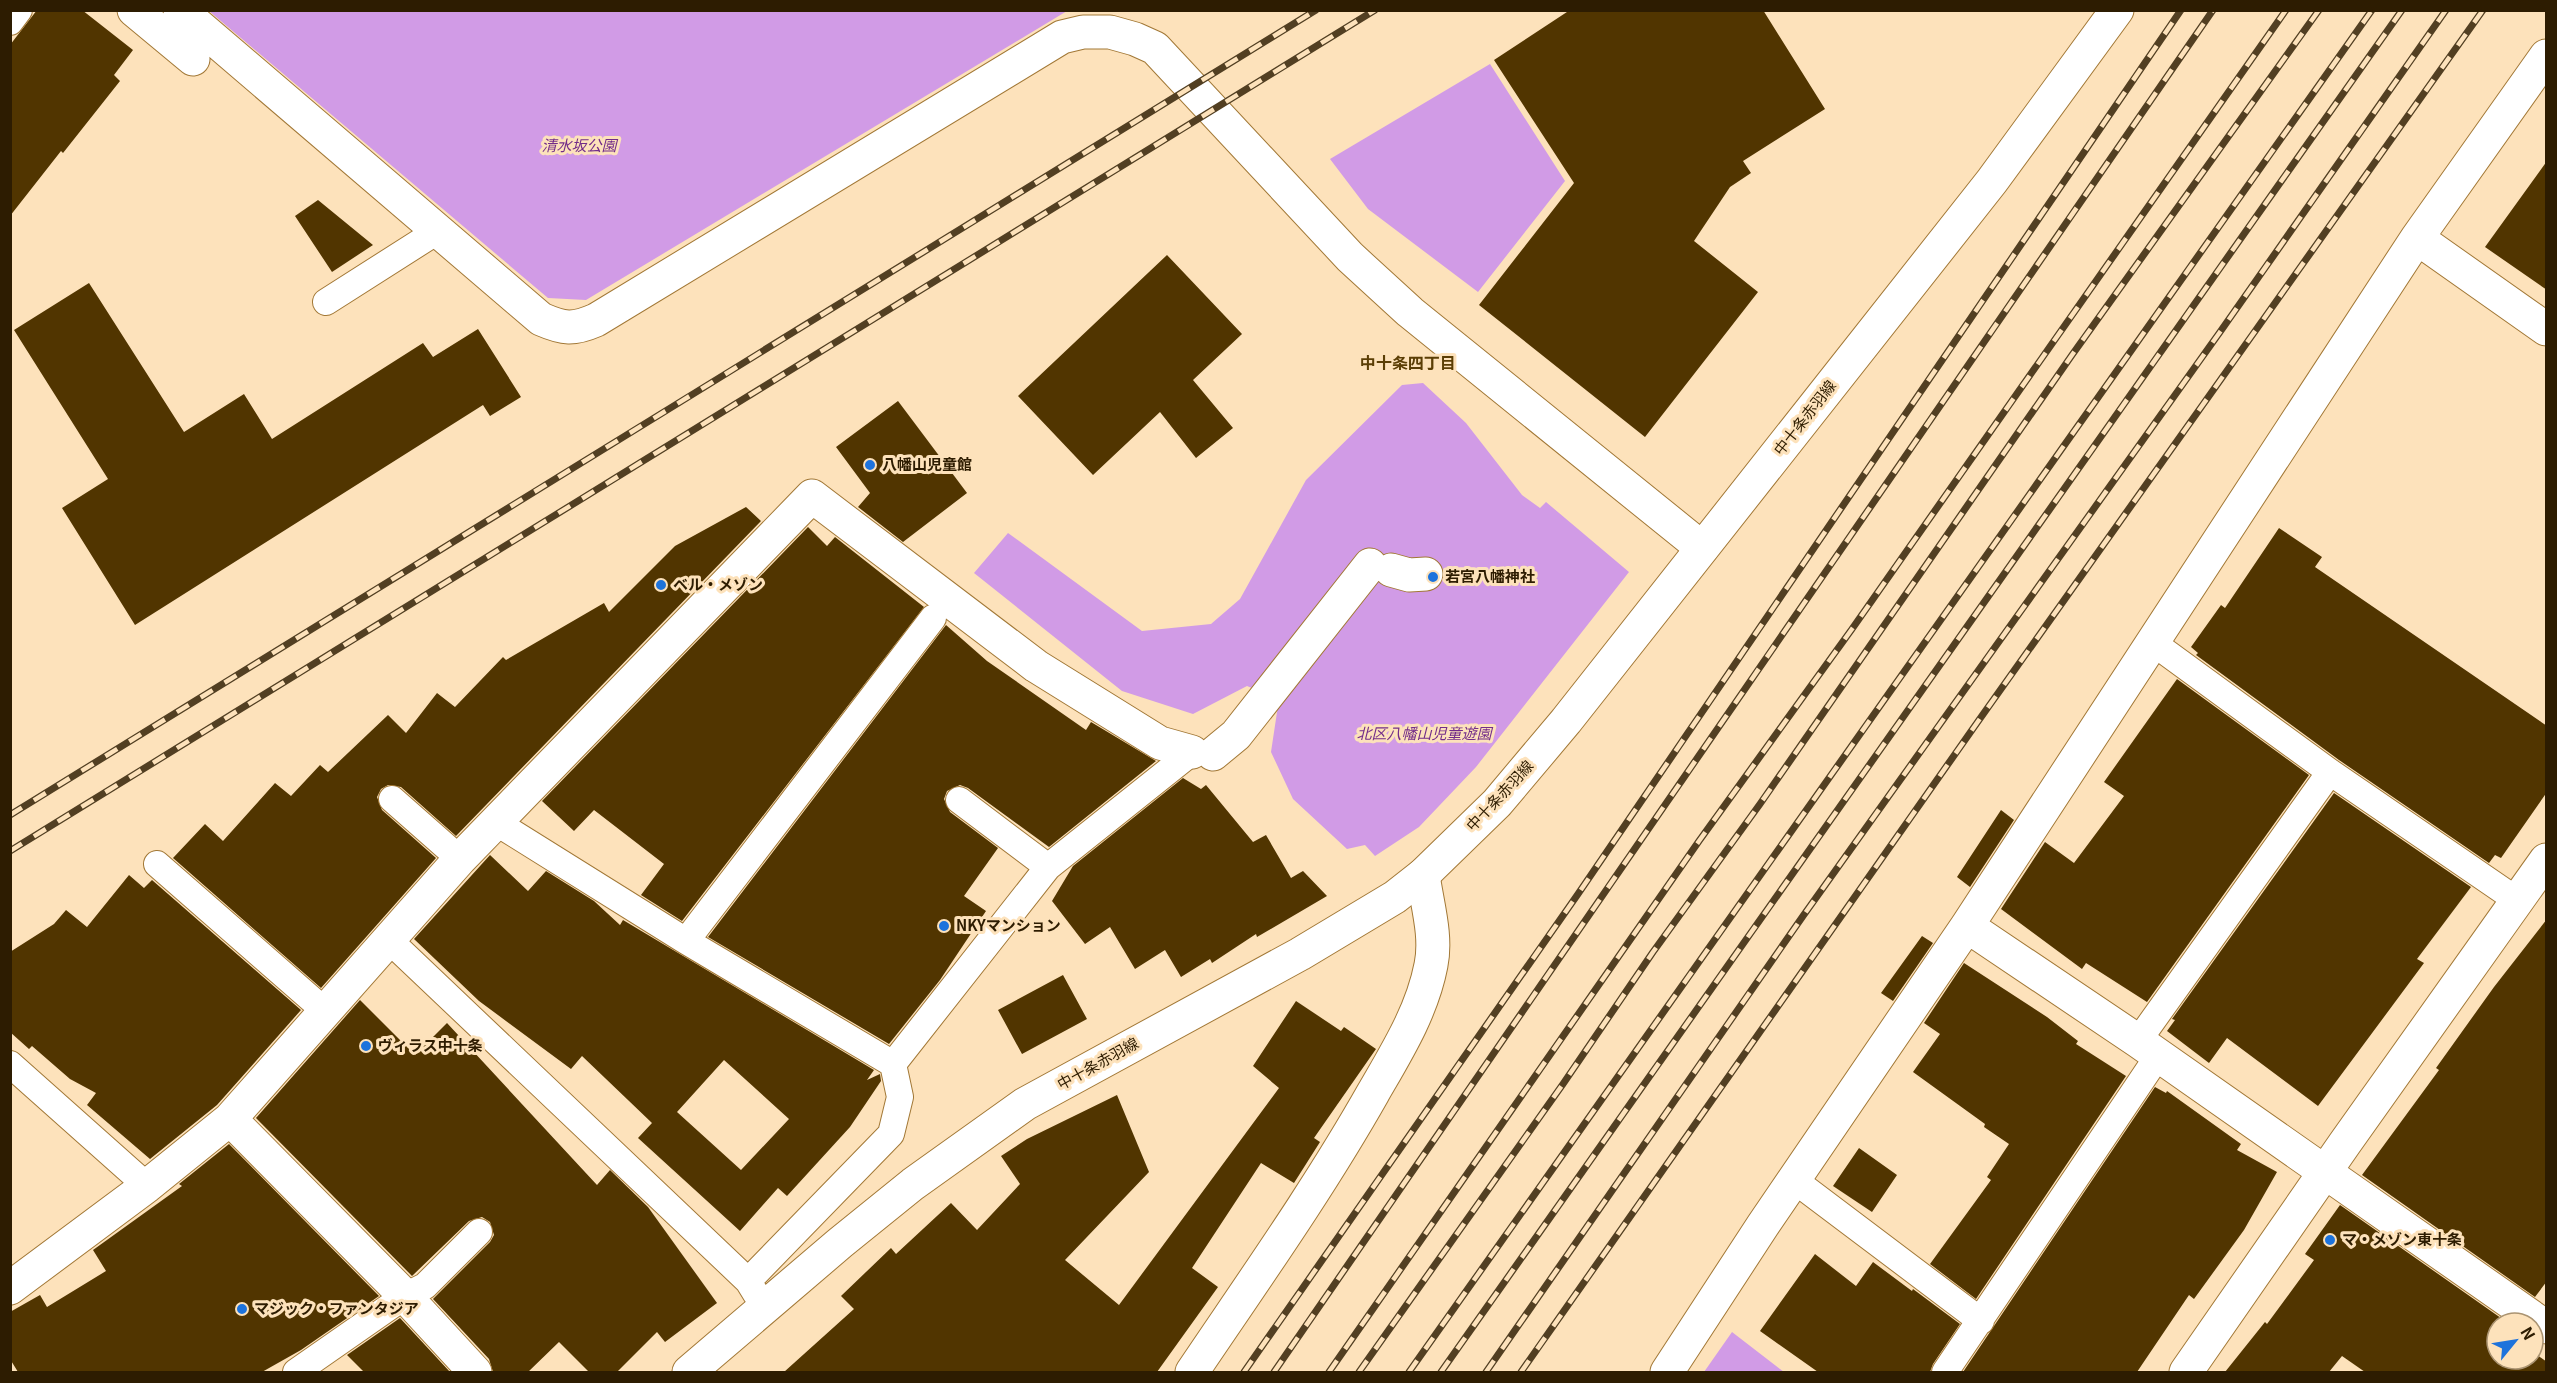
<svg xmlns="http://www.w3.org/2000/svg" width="2557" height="1383" font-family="Georgia,'Noto Sans JP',serif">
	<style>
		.green { fill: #d19be6 }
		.building { fill: #513500; fill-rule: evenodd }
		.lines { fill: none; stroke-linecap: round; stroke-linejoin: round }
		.service-casing { stroke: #a27836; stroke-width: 28 }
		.pedestrian-casing { stroke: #a27836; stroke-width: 35 }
		.minor-casing { stroke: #a27836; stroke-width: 35 }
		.secondary-casing { stroke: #a27836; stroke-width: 35 }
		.service { stroke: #fff; stroke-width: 26 }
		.pedestrian { stroke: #fff; stroke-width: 33 }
		.minor { stroke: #fff; stroke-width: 33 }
		.secondary { stroke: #fff; stroke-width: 33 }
		.rail-casing { stroke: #523f22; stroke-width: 7 }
		.rail { stroke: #fde2bb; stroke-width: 4.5; stroke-dasharray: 14; stroke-linecap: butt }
		.poi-dot { fill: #1d73dc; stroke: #fde2bb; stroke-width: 2 }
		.labels { text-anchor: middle; stroke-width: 6; stroke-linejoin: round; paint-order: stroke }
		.park-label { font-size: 15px; font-style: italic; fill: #722c89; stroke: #fde2bb }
		.street-label { font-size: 15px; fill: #2d1c01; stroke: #fde2bb }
		.poi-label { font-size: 15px; font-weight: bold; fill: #2d1c01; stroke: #fde2bb; text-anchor: start }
		.neighbourhood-label { font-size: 16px; font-weight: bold; fill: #5b3e05; stroke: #fde2bb }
	</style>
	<rect width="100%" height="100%" fill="#fde2bb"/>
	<path class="green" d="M209 11H1067L586 300 548 298Z
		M1490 64 1565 181 1478 292 1368 209 1330 159Z
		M1423 383 1466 423 1522 495 1540 508 1546 502 1629 572 1476 767 1419 827 1375 856 1365 845 1347 849 1293 799 1271 752 1279 699 1247 686 1193 714 1122 691 974 573 1008 533 1142 631 1211 624 1240 599 1306 480 1402 385Z
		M1732 1332 1784 1372H1704Z"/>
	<path class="building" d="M37 10H82L133 50 114 75 120 81 63 153 61 151 10 216V45Z
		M1570 10H1763L1825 109 1743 161 1751 173 1730 187 1694 241 1758 292 1645 437 1479 305 1574 183 1494 60Z
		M2547 161V290L2485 247Z
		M318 200 373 245 332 272 295 216Z
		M1167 255 1242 334 1193 380 1233 428 1196 458 1160 412 1093 475 1018 396Z
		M89 283 184 432 244 394 272 439 423 343 433 357 478 329 521 397 490 416 483 405 135 625 62 508 108 479 14 330Z
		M898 401 967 493 903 542 858 507 870 493 836 447Z
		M746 507 761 521 456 836 401 787 388 785 381 789 377 797 382 810 436 858 321 988 173 858 205 824 223 841 275 783 291 796 320 765 328 772 388 715 406 733 437 693 455 707 503 657 506 660 604 603 609 612 675 546Z
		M808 527 827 546 835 537 924 607 682 921 641 895 664 864 594 810 574 831 542 801Z
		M2279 528 2322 557 2315 567 2547 726V792L2501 858 2495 855 2489 863 2339 760 2196 655 2198 653 2191 647 2221 605 2225 608Z
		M946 625 987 661 1086 730 1091 722 1156 761 1049 847 968 788 960 785 947 791 944 799 950 812 998 848 964 896 986 911 940 980 889 1044 708 937Z
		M2177 679 2309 775 2147 1002 2086 963 2082 969 2001 909 2045 842 2074 863 2124 796 2104 782Z
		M1183 778 1201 789 1206 785 1253 842 1266 835 1291 878 1303 871 1327 896 1257 937 1256 934 1212 963 1210 959 1181 977 1165 950 1135 969 1110 927 1085 944 1052 901 1073 866Z
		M2334 793 2471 887 2417 959 2424 963 2318 1106 2227 1038 2209 1063 2167 1031 2175 1020 2172 1019Z
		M2001 810 2014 820 1970 887 1957 877Z
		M490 855 528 891 546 871 594 901 620 925 623 920 874 1070 867 1080 880 1074 881 1081 850 1127 787 1196 778 1188 740 1231 638 1138 652 1123 582 1056 571 1069 479 1001 414 939ZM724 1060 789 1119 741 1170 677 1112Z
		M129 875 144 888 152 880 301 1010 217 1105 150 1159 87 1105 96 1093 70 1079 32 1046 29 1049 10 1032V952L54 924 66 910 87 927Z
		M2547 919V1281L2535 1297 2362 1175 2439 1070 2436 1068 2494 987Z
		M1922 936 1933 943 1893 1001 1881 993Z
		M1964 963 2047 1017 2078 1041 2076 1044 2126 1076 1976 1299 1930 1264 1991 1180 1987 1177 2009 1144 1984 1127 1985 1124 1913 1072 1940 1034 1924 1023Z
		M1063 975 1087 1019 1022 1054 998 1010Z
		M360 1000 415 1055 447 1023 597 1185 610 1170 648 1207 717 1303 665 1342 657 1332 617 1372H589L559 1342 528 1372H493L489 1359 433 1299 490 1242 494 1235 490 1222 482 1217 469 1221 412 1276 256 1118Z
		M1296 1001 1341 1031 1344 1027 1376 1049 1314 1138 1320 1142 1294 1183 1261 1163 1192 1268 1218 1287 1157 1372H784L854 1309 841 1296 891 1248 896 1254 951 1203 977 1230 1020 1184 1001 1156 1027 1139 1117 1095 1149 1172 1065 1260 1119 1305 1279 1088 1253 1066Z
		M2155 1087 2166 1093 2167 1091 2241 1144 2237 1150 2277 1172 2244 1230 2194 1299 2189 1295 2137 1372H1963Z
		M229 1144 379 1296 301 1350 262 1372H18L10 1359V1312L40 1295 47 1307 106 1271 93 1250 182 1186 179 1184Z
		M1859 1148 1897 1175 1872 1212 1833 1186Z
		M2340 1205 2508 1323H2497V1359H2533V1352L2547 1362V1372H2365L2342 1356 2329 1372H2225L2265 1322 2267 1324 2314 1260 2305 1254Z
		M1815 1254 1856 1286 1873 1262 1912 1291 1913 1289 1960 1324 1933 1364 1930 1372H1818L1760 1331Z
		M400 1318 450 1372H364L347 1355Z"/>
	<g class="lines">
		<defs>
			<path id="service" d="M10 22 19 10
				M326 302 439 230
				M2152 642 2330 772 2518 901
				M392 799 460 859
				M959 800 1048 867
				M497 823 686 941 893 1064 900 1097 891 1134 748 1281
				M157 864 325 1011
				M389 940 748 1281 756 1294
				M686 941 933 618
				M2138 1041 2330 772
				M10 1064 147 1186
				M893 1064 1048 867 1192 752
				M1794 1180 1981 1321
				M296 1372 405 1296 425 1286 479 1232
				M1945 1372 2158 1056"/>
			<path id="pedestrian" d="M1391 570 1409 575 1426 574
				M1213 754 1236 735 1370 565"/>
			<path id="minor" d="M134 10 193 59
				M180 10 541 319C564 329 573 330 596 320L1062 37 1083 32H1110L1135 39 1155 48 1350 257 1410 312 1702 548
				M2417 238 2546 329
				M1967 926 2138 1041 2546 1327
				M230 1119 405 1296 475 1372
				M10 1288 147 1186 230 1119 460 859 812 496 1036 666 1160 743 1192 752
				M1192 1372C1254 1280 1318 1190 1373 1093 1396 1053 1422 1012 1431 965 1437 936 1427 904 1423 875
				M1667 1372 1763 1225 1967 926 2417 238 2546 56
				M2186 1372 2345 1143 2546 860"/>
			<path id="secondary" d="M689 1372 840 1243 913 1184 1025 1104 1300 954 1395 897 1423 875 1497 803 1566 721 1992 181 2117 10"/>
		</defs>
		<use href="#service" class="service-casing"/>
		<use href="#pedestrian" class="pedestrian-casing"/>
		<use href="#minor" class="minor-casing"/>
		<use href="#secondary" class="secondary-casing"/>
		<use href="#service" class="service"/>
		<use href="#pedestrian" class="pedestrian"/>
		<use href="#minor" class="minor"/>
		<use href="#secondary" class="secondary"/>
		<defs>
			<path id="rail" d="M10 815 1316 10
				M10 851 1375 10
				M1244 1372 1578 894 2181 10
				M1274 1372 2213 10
				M1329 1372 1699 841 1852 629 2286 10
				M1359 1372 1563 1084 1653 952 1760 804 2072 355 2319 10
				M1409 1372 2372 10
				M1441 1372 2402 10
				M1486 1372 1803 916 2220 332 2446 10
				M1521 1372 1979 720 2483 10"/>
		</defs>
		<use href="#rail" class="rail-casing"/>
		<use href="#rail" class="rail"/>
	</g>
	<g class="poi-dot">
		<circle cx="870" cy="465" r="6"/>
		<circle cx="1433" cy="577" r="6"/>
		<circle cx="661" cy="585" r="6"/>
		<circle cx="944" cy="926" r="6"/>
		<circle cx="366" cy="1046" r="6"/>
		<circle cx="2330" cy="1240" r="6"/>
		<circle cx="242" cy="1309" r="6"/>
	</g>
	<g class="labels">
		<g class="park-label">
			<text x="579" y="151">清水坂公園</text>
			<text x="1424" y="739">北区八幡山児童遊園</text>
		</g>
		<g class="street-label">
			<text transform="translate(1805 418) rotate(-52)" y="5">中十条赤羽線</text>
			<text transform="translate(1500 796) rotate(-47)" y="5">中十条赤羽線</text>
			<text transform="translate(1098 1064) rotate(-29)" y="5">中十条赤羽線</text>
		</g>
		<g class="poi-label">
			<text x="882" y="470">八幡山児童館</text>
			<text x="1445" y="582">若宮八幡神社</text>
			<text x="673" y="590">ベル・メゾン</text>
			<text x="956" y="931">NKYマンション</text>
			<text x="378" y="1051">ヴィラス中十条</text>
			<text x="2342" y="1245">マ・メゾン東十条</text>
			<text x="254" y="1314">マジック・ファンタジア</text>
		</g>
		<g class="neighbourhood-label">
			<text x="1408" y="369">中十条四丁目</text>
		</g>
	</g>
	<rect width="2557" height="1383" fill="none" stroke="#2d1c01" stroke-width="24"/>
	<g transform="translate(2515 1341) rotate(60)"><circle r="28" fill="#fde2bb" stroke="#aa9371" stroke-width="1.5"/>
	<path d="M0-4.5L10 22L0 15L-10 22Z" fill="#1d73dc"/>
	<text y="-9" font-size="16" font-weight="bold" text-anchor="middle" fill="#2d1c01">N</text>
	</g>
</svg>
